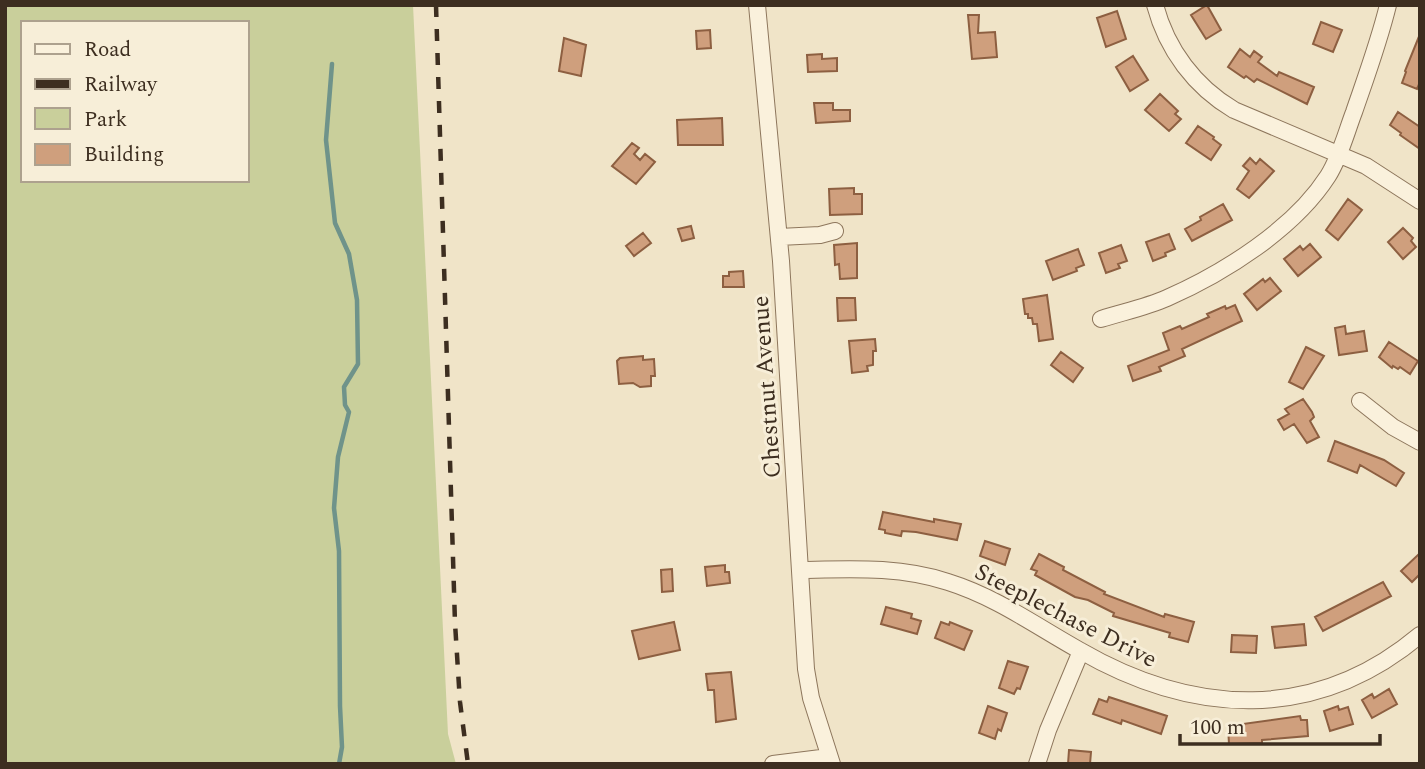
<svg xmlns="http://www.w3.org/2000/svg" width="1425" height="769" font-family="Spectral,serif">
	<style>
		.green { fill: #c9cf9b; fill-rule: evenodd }
		.lines { fill: none; stroke-linecap: round; stroke-linejoin: round }
		.stream { stroke: #6f938a; stroke-width: 4.5 }
		.building { fill: #cf9f7d; stroke: #8d5f41; stroke-width: 2 }
		.minor-casing { stroke: #8d765c; stroke-width: 18 }
		.minor { stroke: #faf1dc; stroke-width: 16 }
		.rail { stroke: #3d2e20; stroke-width: 4.5; stroke-dasharray: 12 12; stroke-linecap: butt }
		.labels { text-anchor: middle; stroke-width: 6; stroke-linejoin: round; paint-order: stroke }
		.street-label { font-size: 24px; fill: #3d2e20; stroke: #f7eed8 }
	</style>
	<rect width="100%" height="100%" fill="#f0e4c8"/>
	<path class="green" d="M5 5H413L448 734 456 764H5ZM23 23H247V180H23Z"/>
	<g class="lines">
		<path class="stream" d="M332 64 326 140 335 223 349 254 357 300 358 364 344 387 345 405 349 412 338 457 334 508 339 551 340 706 342 747 339 764"/>
	</g>
	<path class="building" d="M1207 5 1221 30 1206 39 1191 15Z
		M1117 11 1126 39 1106 47 1097 18Z
		M968 15H979L978 33 995 32 997 57 972 59Z
		M1321 22 1342 30 1333 52 1313 44Z
		M710 30 711 48 697 49 696 31Z
		M1420 34V82L1417 89 1402 83 1406 72 1405 71Z
		M564 38 586 45 581 76 559 71Z
		M1240 49 1250 57 1254 51 1262 57 1258 62 1277 76 1279 72 1314 87 1307 104 1257 79 1254 82 1246 76 1244 78 1228 67Z
		M822 54V59L837 58V71L808 72 807 55Z
		M1133 56 1148 80 1130 91 1116 67Z
		M1160 94 1178 111 1175 114 1181 119 1169 131 1145 110Z
		M814 103H833V110H850V121L816 123Z
		M1398 112 1420 127V149L1400 135 1401 133 1390 125Z
		M722 118 723 145H678L677 120Z
		M1198 126 1214 137 1213 139 1221 145 1211 160 1186 143Z
		M632 143 639 148 634 154 640 160 645 154 655 162 636 184 612 166Z
		M1250 158 1256 164 1260 159 1274 171 1249 198 1237 189 1249 171 1243 166Z
		M854 188V194H862V214L830 215 829 189Z
		M1348 199 1362 210 1338 240 1326 230Z
		M1223 204 1232 220 1192 241 1185 229 1201 220 1200 217Z
		M691 226 694 238 682 241 678 229Z
		M1403 228 1413 238 1411 241 1416 247 1403 259 1388 242Z
		M643 233 651 243 634 256 626 246Z
		M1169 234 1175 249 1165 253 1166 256 1153 261 1146 242Z
		M857 243V278L840 279 839 264 835 265 834 245Z
		M1310 244 1321 257 1298 276 1284 259 1300 246 1303 250Z
		M1121 245 1127 261 1118 264 1120 268 1106 273 1099 253Z
		M1078 249 1084 265 1076 268 1077 271 1053 280 1046 261Z
		M743 271 744 287H723V276H729V272Z
		M1270 278 1281 291 1257 310 1244 294 1263 279 1265 282Z
		M1047 295 1053 339 1039 341 1037 324H1033L1032 318H1028V314H1025L1023 299Z
		M837 298H855L856 320 838 321Z
		M1235 305 1242 321 1182 349 1185 356 1159 367 1161 371 1133 381 1128 366 1169 350 1163 333 1180 326 1182 329 1209 317 1207 314 1225 306 1226 309Z
		M1345 326 1346 334 1364 331 1367 351 1339 355 1335 328Z
		M875 339 876 351H873V365L867 366 868 371 852 373 849 341Z
		M1389 342 1418 361 1410 374 1400 367 1398 369 1393 366 1392 368 1379 357Z
		M1306 347 1324 356 1303 389 1289 382Z
		M1061 352 1083 368 1073 382 1051 365Z
		M643 356V360L654 359 655 376H651V386L640 387 633 383 619 384 617 361 620 358Z
		M1303 399 1312 412 1314 417 1310 421 1319 437 1307 443 1294 424 1284 430 1278 420 1289 414 1285 409Z
		M1335 441 1384 460 1404 473 1396 486 1360 465 1357 473 1328 461Z
		M883 512 934 522V519L961 524 957 540 916 532 902 531 901 536 885 533V530L879 529Z
		M985 541 1010 549 1005 565 980 556Z
		M1420 553V574L1412 582 1401 571Z
		M1039 554 1064 567 1063 570 1105 592 1104 594 1164 617 1165 614 1194 622 1188 642 1169 637 1170 633 1113 616 1114 613 1088 600 1075 597 1035 575 1037 571 1031 569Z
		M725 565V572H729L730 583 707 586 705 567Z
		M672 569 673 591 662 592 661 570Z
		M1383 582 1391 596 1323 631 1315 617Z
		M886 607 912 614 911 618 921 621 917 634 881 624Z
		M674 622 680 650 639 659 632 631Z
		M941 622 949 625 950 622 972 631 964 650 935 638Z
		M1304 624 1306 645 1275 648 1272 627Z
		M1232 635 1257 636 1256 653 1231 652Z
		M1008 661 1028 667 1020 689 1017 688 1014 694 999 688Z
		M731 672 736 719 716 722 714 690H708L706 674Z
		M1389 689 1397 704 1372 718 1362 700 1372 694 1374 698Z
		M1109 697 1167 716 1161 734 1122 720 1121 724 1093 714 1099 699 1107 702Z
		M988 706 1007 713 1001 731 998 729 995 739 979 733Z
		M1338 706 1339 710 1348 707 1353 724 1330 731 1324 711Z
		M1300 716 1301 720H1307L1308 736 1262 740V743L1229 744 1228 726Z
		M1069 750 1091 752 1090 764H1068Z"/>
	<g class="lines">
		<defs>
			<path id="minor" d="M757 5 781 261 806 669 811 698 832 764
				M1155 5C1167 50 1195 87 1234 110L1366 166 1420 201
				M779 237 820 235 835 231
				M1101 319C1123 312 1147 307 1167 298 1224 273 1294 229 1328 176 1340 157 1346 133 1354 112 1366 77 1379 42 1388 5
				M1360 401 1393 427 1420 442
				M801 570C851 569 900 566 948 582 996 597 1036 626 1079 650 1193 716 1315 723 1420 635
				M773 764 829 757
				M1037 764 1048 730 1081 651"/>
		</defs>
		<use href="#minor" class="minor-casing"/>
		<use href="#minor" class="minor"/>
		<path class="rail" d="M436 5 455 623 460 702 468 764"/>
	</g>
	<g class="labels">
		<g class="street-label">
			<text transform="translate(766 387) rotate(-94)" y="8">Chestnut Avenue</text>
			<text transform="translate(1066 615) rotate(27)" y="8">Steeplechase Drive</text>
		</g>
	</g>
	<rect width="1425" height="769" fill="none" stroke="#3d2e20" stroke-width="14"/>
	<rect x="21" y="21" width="228" height="161" fill="#f7eed8" stroke="#ada18e" stroke-width="2"/>
	<rect x="35" y="44" width="35" height="10" fill="#faf1dc" stroke="#ada18e" stroke-width="2"/>
	<text x="84" y="56" font-size="21" fill="#3d2e20">Road</text>
	<rect x="35" y="79" width="35" height="10" fill="#3d2e20" stroke="#ada18e" stroke-width="2"/>
	<text x="84" y="91" font-size="21" fill="#3d2e20">Railway</text>
	<rect x="35" y="108" width="35" height="21" fill="#c9cf9b" stroke="#ada18e" stroke-width="2"/>
	<text x="84" y="126" font-size="21" fill="#3d2e20">Park</text>
	<rect x="35" y="144" width="35" height="21" fill="#cf9f7d" stroke="#ada18e" stroke-width="2"/>
	<text x="84" y="161" font-size="21" fill="#3d2e20">Building</text>
	<path d="M1180 734v10h200v-10" fill="none" stroke="#3d2e20" stroke-width="3.5"/>
	<text x="1190" y="734" font-size="21" fill="#3d2e20" stroke="#f7eed8" stroke-width="5" paint-order="stroke">100 m</text>
</svg>
